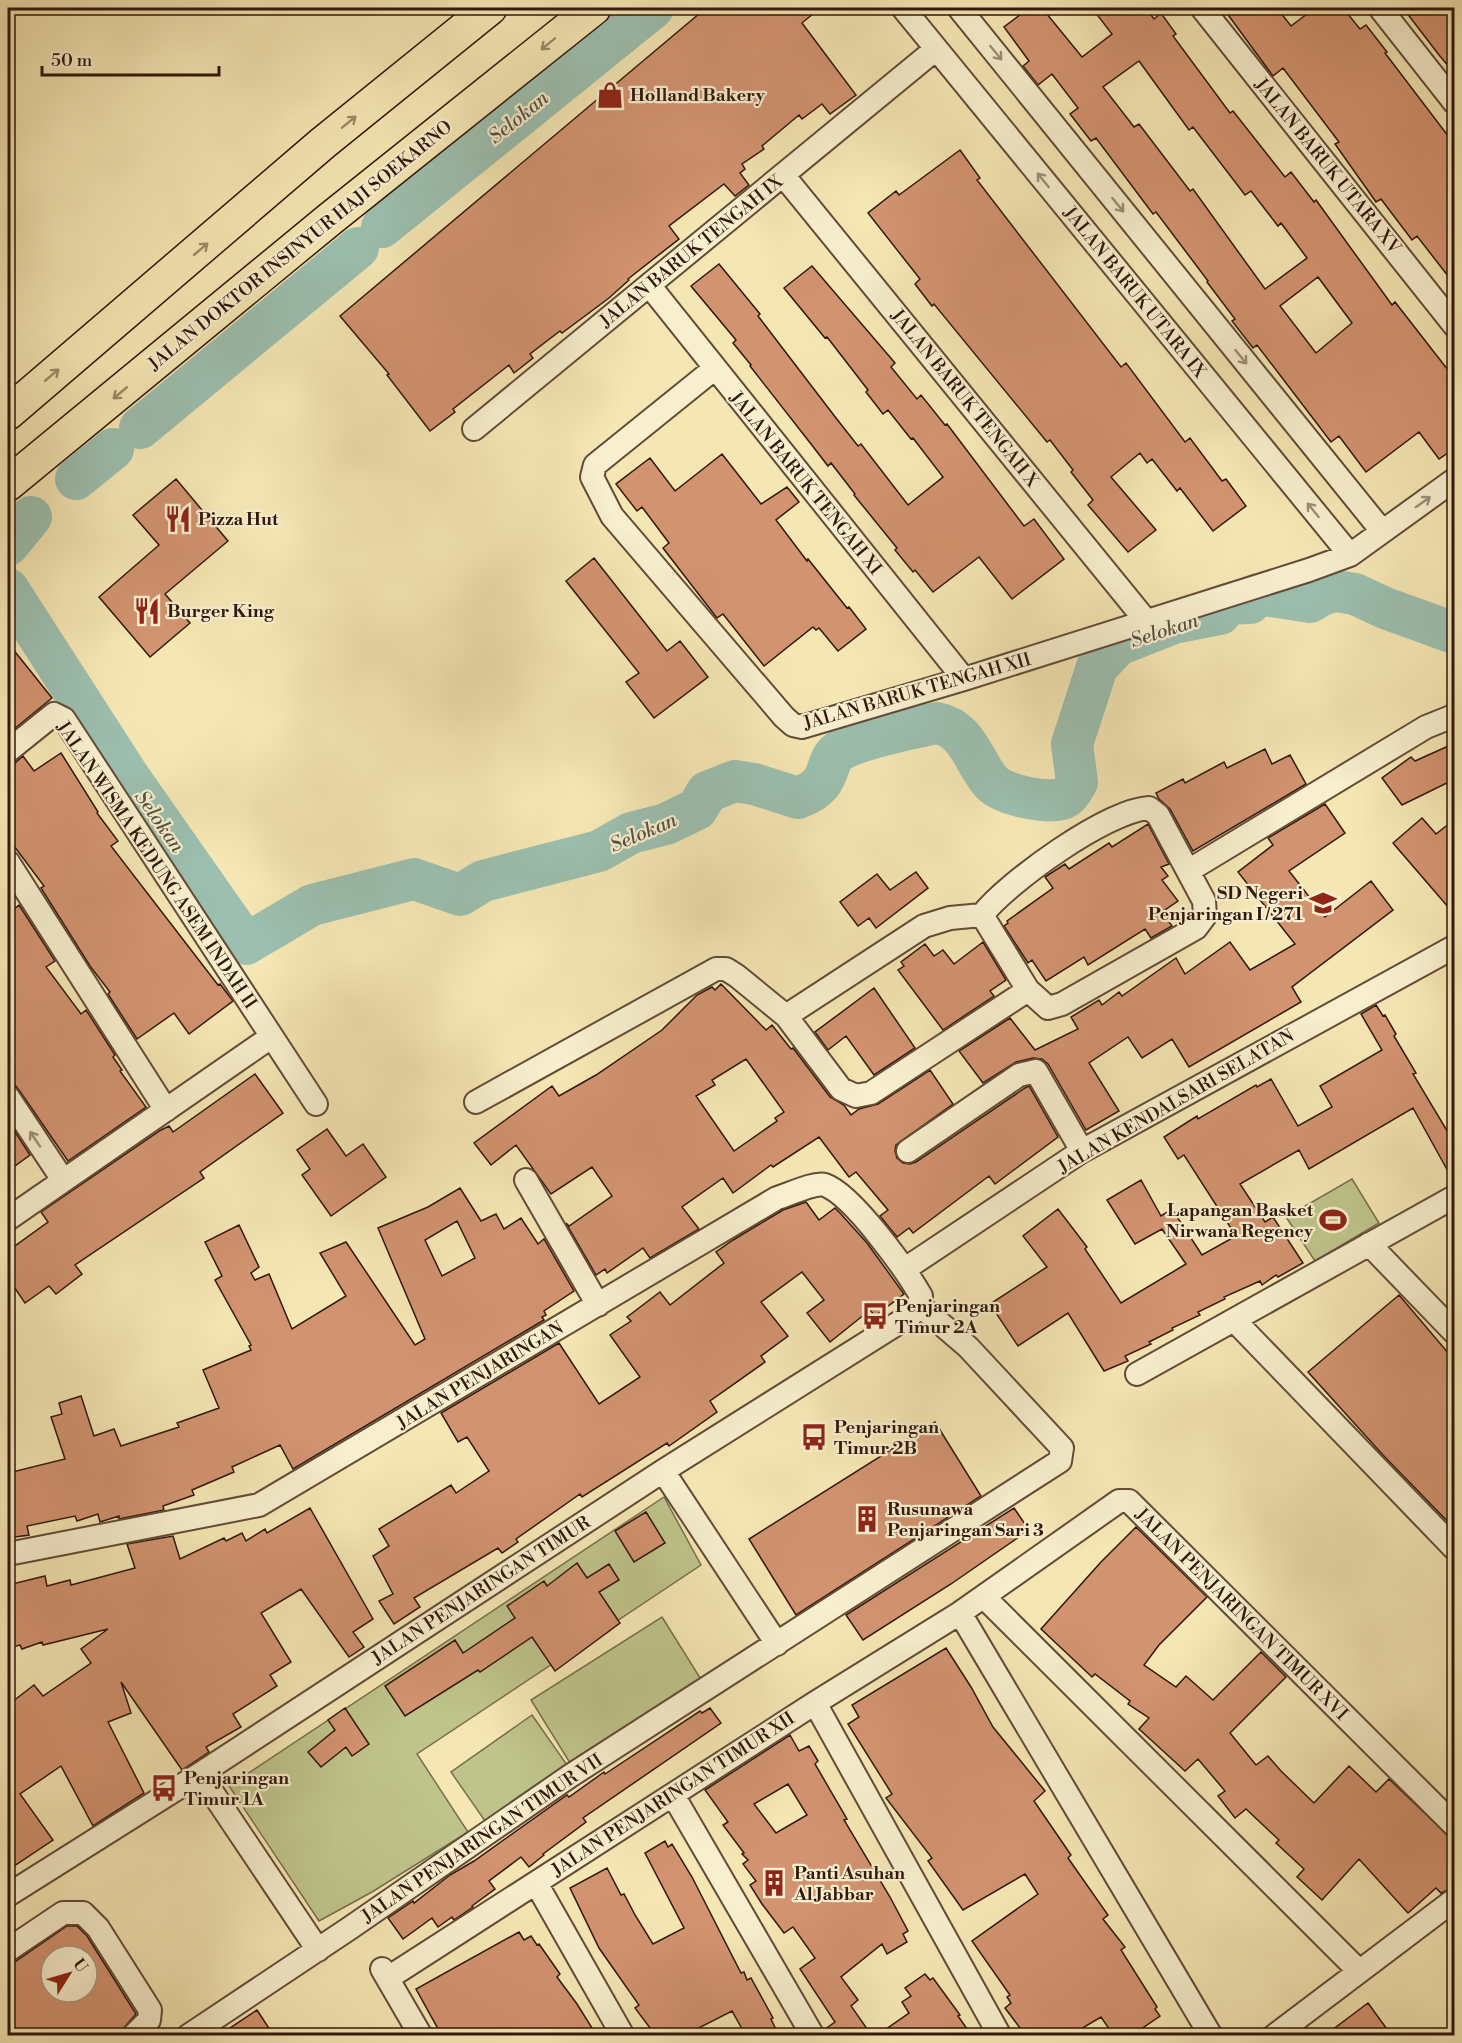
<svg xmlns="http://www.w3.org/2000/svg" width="1462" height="2043" font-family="'Libre Bodoni',serif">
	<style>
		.green { fill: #bfc48b; stroke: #786e4c; stroke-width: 1.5 }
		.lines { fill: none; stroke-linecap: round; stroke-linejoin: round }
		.river { stroke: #9cbfaf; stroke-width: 42 }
		.building { fill: #d29370; stroke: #31170d; stroke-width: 1.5; fill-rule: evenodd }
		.street-casing { stroke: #624b37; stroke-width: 26 }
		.primary-casing { stroke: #31170d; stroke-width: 36 }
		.street { stroke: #f8efce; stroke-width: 22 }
		.primary { stroke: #f5e7b4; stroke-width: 33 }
		.oneway { stroke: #9d8969 }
		.oneway2 { stroke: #9e8e77 }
		.labels { text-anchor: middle; stroke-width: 4.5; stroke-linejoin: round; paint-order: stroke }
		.poi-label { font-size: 18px; font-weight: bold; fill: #31170d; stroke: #f8efce; text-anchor: start }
		.street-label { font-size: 18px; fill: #31170d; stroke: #f8efce }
		.water-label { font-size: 20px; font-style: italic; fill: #565246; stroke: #f8efce }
	</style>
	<rect width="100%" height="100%" fill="#f5e7b4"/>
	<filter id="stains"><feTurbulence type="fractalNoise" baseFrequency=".00333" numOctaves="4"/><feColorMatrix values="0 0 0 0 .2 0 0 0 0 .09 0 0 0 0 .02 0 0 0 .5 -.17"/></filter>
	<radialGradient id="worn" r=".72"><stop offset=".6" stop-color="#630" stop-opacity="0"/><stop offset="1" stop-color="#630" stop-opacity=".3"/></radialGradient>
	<path class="green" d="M1352 1179 1379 1223 1315 1261 1286 1217Z
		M664 1497 701 1565 417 1754 468 1832 372 1892 319 1921 229 1786Z
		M662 1617 702 1681 570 1763 531 1700Z
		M532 1715 567 1765 485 1821 451 1772Z"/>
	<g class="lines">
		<path class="river" d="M382 227 653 8
			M140 428 358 248
			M76 479 113 449
			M8 545 31 517
			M8 589 129 777 246 944 312 905 414 879 460 895 483 881 599 851 631 833 666 824 697 809 707 792 735 781 754 784 798 798C807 794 815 791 821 783 829 774 828 758 839 751 858 739 913 728 937 723 968 729 973 761 991 782 1002 795 1052 806 1066 797 1071 794 1074 787 1077 782L1072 744 1097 667 1118 645 1174 623 1220 614 1227 604 1250 603 1258 594 1310 602 1321 595 1336 591 1355 594 1385 608 1454 633"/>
	</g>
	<path class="building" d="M706 8H820L802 23 856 95 830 114 822 104 802 119 799 115 762 146 764 149 742 164 745 169 740 173 749 185 735 196 724 184 669 226 679 239 628 279 629 280 609 298 562 333 560 331 530 354 533 358 514 373 509 365 453 409 455 412 430 431 387 375 389 374 340 316Z
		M1029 8H1042L1082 57 1112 34 1092 8H1146L1154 19 1161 13 1176 34 1173 36 1230 113 1233 111 1285 177 1291 172 1314 202 1316 200 1392 305 1395 302 1455 379V448L1439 459 1419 432 1366 472 1339 436 1331 442 1257 345 1253 348 1232 321 1235 319 1207 282 1208 281 1156 212 1153 214 1096 138 1091 141 1070 114 1078 108 1052 74 1038 85 1023 66 1029 61 1004 27ZM1139 61 1189 130 1193 127 1245 195 1251 191 1278 226 1281 223 1307 258 1265 289 1193 189 1190 191 1139 124 1134 127 1103 87ZM1318 277 1352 323 1316 353 1280 306Z
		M1223 8H1277L1291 26 1315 8H1343L1360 29 1366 25 1387 52 1385 53 1455 145V285L1417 236 1412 240 1381 199 1376 202 1335 144 1339 142 1283 68 1273 76Z
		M1403 8H1455V74L1439 55Z
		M960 150 980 178 977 180 1121 367 1126 363 1185 442 1190 438 1222 481 1226 479 1246 506 1213 531 1180 488 1177 491 1152 459 1147 463 1140 453 1111 477 1156 530 1128 552 1088 505 1093 500 1071 472 1073 470 1050 440 1047 442 934 304 932 306 915 284 920 279 868 213 896 191 899 195Z
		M719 264 760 314 758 316 836 418 858 446 861 444 908 505 943 477 913 438 911 439 888 410 883 414 866 392 868 390 827 337 825 338 784 288 812 266 895 363 891 367 917 399 921 395 945 425 947 424 1024 526 1034 519 1064 559 1012 599 979 557 933 592 915 570 913 572 895 550 897 548 854 495 855 494 831 463 828 466 811 444 750 366 751 365 733 343 736 340 691 286Z
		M722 454 761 504 787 487 799 502 776 520 807 561 808 559 847 608 849 607 866 629 838 651 819 628 816 630 813 627 764 666 723 614 717 618 663 548 669 543 642 507 637 511 616 484 650 458 675 491Z
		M176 479 228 541 165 594 190 623 150 657 99 597 159 545 133 515Z
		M594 558 667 651 680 641 708 677 654 718 626 682 639 673 566 581Z
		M8 643 52 698 8 734Z
		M1455 743V779L1402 805 1382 778 1411 757 1415 761Z
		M1265 749 1272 764 1290 755 1306 784 1193 851 1170 809 1159 799 1156 793 1183 779 1185 783 1224 762 1227 768Z
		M61 753 98 812 97 813 118 841 111 846 218 985 220 984 233 1001 189 1034 174 1013 137 1039 108 994 110 992 90 966 41 888 44 886 8 838V764L16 762 23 756 34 771Z
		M1325 804 1345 833 1289 871 1325 917 1371 881 1393 910 1292 987 1301 1002 1189 1067 1172 1039 1142 1058 1128 1037 1089 1063 1119 1111 1086 1130 1048 1064 1042 1059 1033 1058 1016 1062 983 1083 959 1051 1010 1018 1035 1050 1078 1029 1071 1017 1099 1000 1102 1005 1119 992 1122 996 1176 958 1185 974 1230 942 1250 970 1295 944 1238 872 1273 845 1268 838Z
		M1422 818 1436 834 1455 819V915L1393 843Z
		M1148 824 1169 864 1161 867 1168 876 1162 880 1178 901 1162 912 1172 926 1151 938 1145 929 1088 965 1084 957 1046 981 1032 960 1028 963 1004 926 1008 923 1007 921 1053 888 1045 877 1065 864 1069 869 1109 843 1112 847Z
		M916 872 928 888 876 928 869 918 858 926 840 902 877 874 890 890Z
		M19 905 55 961 46 967 81 1014 86 1010 115 1055 113 1057 122 1070 120 1071 146 1107 68 1161 19 1090 15 1085 8 1084V914Z
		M983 942 1006 980 990 991 994 996 943 1030 898 970 904 966 901 962 925 944 934 956 943 950 954 964Z
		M721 984 766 1030 772 1025 791 1049 793 1048 830 1097 844 1105 851 1115 859 1109 878 1104 930 1070 953 1104 896 1145 895 1151 897 1158 903 1163 910 1164 916 1162 1025 1088 1029 1086 1058 1137 995 1184 989 1176 913 1233 909 1228 897 1237 880 1216 888 1210 856 1172 849 1177 819 1137 773 1167 771 1165 733 1193 723 1178 682 1207 699 1229 650 1258 643 1248 607 1273 605 1269 596 1275 566 1223 569 1226 612 1196 592 1167 551 1194 516 1145 491 1165 474 1143 552 1086 559 1096 596 1075 662 1030 697 995 712 987 715 990ZM746 1059 784 1112 775 1118 777 1121 734 1151 696 1096 715 1085 712 1080Z
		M874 988 915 1048 874 1075 846 1036 828 1050 815 1032Z
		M1376 1005 1383 1016 1385 1015 1396 1034 1394 1036 1416 1073 1413 1074 1455 1144V1184L1413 1108 1309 1169 1299 1150 1240 1184 1265 1222 1273 1217 1303 1263 1278 1277 1276 1275 1262 1285 1260 1281 1224 1297 1225 1299 1198 1312 1200 1315 1172 1328 1173 1330 1149 1342 1151 1344 1125 1356 1128 1361 1104 1371 1068 1313 1018 1346 990 1304 1047 1267 1023 1236 1058 1209 1087 1247 1085 1249 1121 1303 1186 1264 1162 1229 1135 1244 1107 1200 1141 1180 1161 1216 1172 1209 1202 1255 1236 1236 1184 1155 1178 1159 1164 1137 1197 1116 1198 1119 1256 1085 1257 1087 1271 1079 1298 1126 1332 1107 1320 1086 1382 1050 1361 1014Z
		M255 1074 283 1113 200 1172 204 1178 75 1265 82 1274 56 1294 49 1286 25 1303 8 1278V1251L48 1222 41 1212 161 1130 169 1126 173 1132Z
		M8 1121 30 1155 8 1171Z
		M327 1129 346 1156 363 1144 386 1177 331 1216 302 1175 310 1169 297 1150Z
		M460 1188 481 1221 496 1214 504 1229 521 1218 538 1244 544 1239 574 1291 544 1311 546 1315 542 1317 544 1320 293 1469 280 1445 232 1467 234 1472 192 1490 194 1495 163 1506 164 1510 119 1519V1516L100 1522 98 1514 77 1521 75 1516 27 1526 29 1535 8 1538V1473L65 1459 51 1417 62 1414 59 1403 81 1396 94 1436 114 1429 121 1446 179 1427 177 1423 219 1408 203 1370 251 1350 249 1346 251 1345 215 1280 222 1276 205 1242 239 1225 259 1267 251 1273 255 1280 269 1274 292 1329 346 1296 320 1253 346 1242 415 1345 425 1339 378 1228 428 1207ZM457 1221 475 1258 442 1276 425 1240Z
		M806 1202 819 1220 835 1208 840 1213 867 1243 904 1294 875 1316 870 1310 830 1342 807 1313 824 1300 802 1272 761 1302 788 1336 761 1356 765 1362 710 1401 717 1412 669 1446 667 1443 582 1497 580 1494 516 1539 518 1542 502 1553 498 1548 414 1598 420 1607 394 1624 379 1601 393 1594 373 1556 389 1546 379 1529 451 1485 456 1493 489 1471 467 1437 458 1442 441 1413 559 1343 599 1404 640 1377 610 1335 631 1321 627 1317 660 1292 670 1305 724 1263 716 1252 733 1240 783 1210Z
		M1399 1295 1455 1361V1529L1383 1455 1308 1372Z
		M935 1422 981 1496 796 1615 749 1539Z
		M310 1508 373 1619 353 1632 364 1647 349 1657 301 1589 261 1613 291 1662 270 1675 277 1686 233 1714 241 1727 206 1747 209 1752 182 1770 121 1682 131 1713 108 1722 144 1793 93 1826 61 1766 20 1794 53 1840 8 1870V1705L34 1685 43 1696 91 1663 81 1649 108 1629 43 1645 42 1642 22 1649 20 1645 8 1648V1585L45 1576 47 1586 70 1580 71 1585 135 1568 127 1544 173 1536 180 1559 224 1538 226 1541 242 1533 246 1541 265 1529 267 1533Z
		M1014 1508 1029 1530 951 1584 863 1640 846 1615Z
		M646 1512 665 1543 634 1562 615 1531Z
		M1136 1527 1207 1597 1159 1645 1144 1665 1176 1687 1186 1676 1213 1700 1261 1652 1286 1677 1230 1733 1256 1765 1268 1756 1281 1771 1314 1803 1349 1766 1376 1792 1389 1779 1455 1842V1887L1441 1893 1436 1888 1408 1913 1359 1859 1322 1900 1297 1877 1304 1869 1276 1843 1279 1840 1246 1809 1235 1818 1218 1796 1225 1791 1198 1759 1185 1771 1139 1729 1149 1718 1128 1704 1130 1701 1095 1674 1092 1677 1041 1629 1101 1562Z
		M577 1563 587 1578 609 1564 619 1580 599 1592 620 1623 555 1671 532 1637 480 1672 478 1670 405 1716 385 1686 455 1640 463 1653 515 1618 507 1606 544 1581 547 1586Z
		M946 1648 971 1687 993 1727 1045 1791 1034 1801 1071 1855 1068 1858 1108 1915 1103 1919 1125 1947 1121 1950 1157 2007 1155 2009 1160 2016 1131 2036H1114L1101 2017 1069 2036H1026L1005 2008 1011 2003 1007 1997 1010 1995 972 1941 1038 1894 1025 1874 963 1910 928 1861 932 1858 886 1798 892 1794 848 1724 859 1717 852 1705Z
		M345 1708 369 1744 352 1756 346 1747 321 1767 308 1752 335 1730 328 1720Z
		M710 1708 721 1723 583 1818 586 1822 543 1854 544 1855 529 1867 521 1857 489 1881 495 1889 472 1906 473 1907 454 1920 452 1917 438 1927 432 1918 403 1939 388 1918 413 1901 414 1903 450 1875 474 1861 567 1795 569 1797 604 1772 605 1774 700 1711 702 1713Z
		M790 1735 799 1751 809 1746 818 1761 815 1764 847 1819 844 1820 890 1897 908 1931 903 1934 907 1942 887 1954 882 1944 841 1977 858 2000 851 2006 872 2036H826L825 2029 835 2022 800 1969 815 1958 793 1927 784 1933 762 1904 750 1885 756 1881 743 1864 748 1860 742 1854 744 1853 723 1825 728 1822 705 1790ZM788 1784 807 1815 776 1833 754 1804Z
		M665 1841 668 1847 672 1844 692 1877 741 1973 744 1972 747 1980 751 1978 773 2018 771 2019 779 2036H746L732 2011 683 2036H656L635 2008 639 2005 599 1948 570 1888 607 1868 621 1895 624 1894 635 1915 653 1944 684 1928 645 1853Z
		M67 1926H77L87 1936 136 2014 121 2031 114 2036H8V1963L16 1961ZM51 1956H87V1992H51Z
		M519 1932 524 1940 531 1936 537 1945 539 1944 560 1974 557 1977 577 2004 597 2036H442L416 1989Z
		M925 1974 930 1980 933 1978 960 2015 958 2016 972 2036H876L909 2013 902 2002 911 1996 905 1988Z
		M1368 2003 1392 2036H1324Z
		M257 2010 274 2036H218Z"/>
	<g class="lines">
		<defs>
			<path id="street" d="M903 8 1350 555
				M959 8 1382 531
				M1202 8 1454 325
				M1380 8 1454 102
				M783 175 1147 622
				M649 285 964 679
				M714 369 595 465 592 477 612 516 784 717 793 725 802 727 964 679 1309 570 1350 555 1454 480
				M474 429 936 49
				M8 751 54 714 64 719 316 1104
				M1149 808 1158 815 1204 901 1205 916 1196 928 1062 1004 1048 1008 1028 990 982 915C1008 882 1106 811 1149 808Z
				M8 862 166 1110
				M1188 871 1426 727 1451 717 1454 719
				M786 1016 924 926 950 918 982 915
				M8 1097 63 1180
				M476 1102 716 969H726L737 976 786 1016 841 1089 856 1096 871 1093 1028 990
				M908 1151 1019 1075 1036 1071 1082 1151
				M526 1180 598 1305
				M8 1219 271 1037
				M1369 1244 1454 1332
				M905 1269 1082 1151 1454 947
				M1234 1320 1454 1548
				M1137 1374 1454 1197
				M663 1471 777 1644
				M8 1554 259 1505 777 1198C788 1195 814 1182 825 1185 853 1195 906 1270 921 1296L919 1305 911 1315 663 1471 200 1774 8 1895
				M984 1597 1359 1971
				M960 1613 1211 2036
				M815 1703 1000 2036
				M200 1774 318 1950
				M673 1795 813 2036
				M536 1883 623 2036
				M8 1950 63 1913H83L98 1928 150 2010 149 2020 133 2036
				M382 1969 421 2036
				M388 1978 815 1703 960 1613 1119 1501H1129L1454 1825
				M188 2036 350 1928 570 1776 1060 1461 1062 1448 968 1347 919 1305
				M1274 2036 1454 1900"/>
			<path id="primary" d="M8 413 323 143 490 8
				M8 484 330 219 594 8"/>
		</defs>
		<use href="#street" class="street-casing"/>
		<use href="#primary" class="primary-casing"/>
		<use href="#street" class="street"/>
		<use href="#primary" class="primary"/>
	</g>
	<defs><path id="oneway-shaft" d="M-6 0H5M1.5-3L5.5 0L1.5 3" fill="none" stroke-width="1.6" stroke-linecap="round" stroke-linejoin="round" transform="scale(1.5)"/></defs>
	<g class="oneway">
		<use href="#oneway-shaft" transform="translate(548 44) rotate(141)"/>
		<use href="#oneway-shaft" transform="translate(349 122) rotate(-39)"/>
		<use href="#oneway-shaft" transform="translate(201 249) rotate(-40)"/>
		<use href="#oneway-shaft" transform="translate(52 375) rotate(-40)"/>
		<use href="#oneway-shaft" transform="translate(120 393) rotate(140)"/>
	</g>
	<g class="oneway2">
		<use href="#oneway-shaft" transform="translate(996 53) rotate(51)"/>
		<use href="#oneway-shaft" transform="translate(1043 180) rotate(-129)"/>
		<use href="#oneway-shaft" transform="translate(1118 205) rotate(51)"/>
		<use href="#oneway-shaft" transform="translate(1241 357) rotate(51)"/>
		<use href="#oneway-shaft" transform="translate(1423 502) rotate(-35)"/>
		<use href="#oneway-shaft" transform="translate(1313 510) rotate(-129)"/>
		<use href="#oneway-shaft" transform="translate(35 1139) rotate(-124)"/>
	</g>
	<defs>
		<symbol id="shop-bare" viewBox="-9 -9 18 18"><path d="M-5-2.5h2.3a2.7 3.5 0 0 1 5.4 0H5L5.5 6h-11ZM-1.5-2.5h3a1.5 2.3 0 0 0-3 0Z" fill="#8f2418" stroke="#f8efce" stroke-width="2.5" paint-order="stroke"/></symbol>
		<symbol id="restaurant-bare" viewBox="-9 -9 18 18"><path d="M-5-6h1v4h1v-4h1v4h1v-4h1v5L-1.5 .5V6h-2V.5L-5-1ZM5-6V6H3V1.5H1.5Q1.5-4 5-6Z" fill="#8f2418" stroke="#f8efce" stroke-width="2.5" paint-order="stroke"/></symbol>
		<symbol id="school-bare" viewBox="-9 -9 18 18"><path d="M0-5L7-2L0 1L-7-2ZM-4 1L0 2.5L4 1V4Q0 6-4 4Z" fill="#8f2418" stroke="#f8efce" stroke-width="2.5" paint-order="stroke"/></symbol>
		<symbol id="stadium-bare" viewBox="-9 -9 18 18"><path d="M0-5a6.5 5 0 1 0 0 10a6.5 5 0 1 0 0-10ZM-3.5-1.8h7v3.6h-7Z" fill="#8f2418" stroke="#f8efce" stroke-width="2.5" paint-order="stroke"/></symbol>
		<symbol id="bus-bare" viewBox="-9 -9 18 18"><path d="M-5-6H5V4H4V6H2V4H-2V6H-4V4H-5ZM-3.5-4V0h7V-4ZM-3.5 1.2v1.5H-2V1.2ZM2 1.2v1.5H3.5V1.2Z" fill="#8f2418" stroke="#f8efce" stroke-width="2.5" paint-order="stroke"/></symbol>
		<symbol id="building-bare" viewBox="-9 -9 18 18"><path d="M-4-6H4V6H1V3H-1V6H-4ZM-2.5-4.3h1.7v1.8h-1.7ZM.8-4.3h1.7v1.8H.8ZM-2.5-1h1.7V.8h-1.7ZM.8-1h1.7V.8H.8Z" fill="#8f2418" stroke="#f8efce" stroke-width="2.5" paint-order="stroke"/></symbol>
	</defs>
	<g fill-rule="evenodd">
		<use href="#shop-bare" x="591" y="76" width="38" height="38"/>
		<use href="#restaurant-bare" x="159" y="500" width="38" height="38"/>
		<use href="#restaurant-bare" x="128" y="592" width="38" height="38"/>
		<use href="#school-bare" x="1304" y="884" width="38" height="38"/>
		<use href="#stadium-bare" x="1314" y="1201" width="38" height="38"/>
		<use href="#bus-bare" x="856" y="1297" width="38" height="38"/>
		<use href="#bus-bare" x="795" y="1418" width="38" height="38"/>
		<use href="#building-bare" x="848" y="1500" width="38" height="38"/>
		<use href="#bus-bare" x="145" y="1769" width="38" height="38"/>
		<use href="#building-bare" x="755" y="1864" width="38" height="38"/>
	</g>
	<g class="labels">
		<g class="poi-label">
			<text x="630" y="101">Holland Bakery</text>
			<text x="198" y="525">Pizza Hut</text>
			<text x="167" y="617">Burger King</text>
			<text x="1303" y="899" text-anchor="end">SD Negeri<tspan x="1303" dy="21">Penjaringan I / 271</tspan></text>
			<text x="1313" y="1216" text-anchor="end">Lapangan Basket<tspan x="1313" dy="21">Nirwana Regency</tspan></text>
			<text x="895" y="1312">Penjaringan<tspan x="895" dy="21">Timur 2A</tspan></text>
			<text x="834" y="1433">Penjaringan<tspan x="834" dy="21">Timur 2B</tspan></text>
			<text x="887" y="1515">Rusunawa<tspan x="887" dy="21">Penjaringan Sari 3</tspan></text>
			<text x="184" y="1784">Penjaringan<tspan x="184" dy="21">Timur 1A</tspan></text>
			<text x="794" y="1879">Panti Asuhan<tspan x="794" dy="21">Al Jabbar</tspan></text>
		</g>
		<g class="street-label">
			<text transform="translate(1328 166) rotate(51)" y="6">JALAN BARUK UTARA XV</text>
			<text transform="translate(300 245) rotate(-39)" y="6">JALAN DOKTOR INSINYUR HAJI SOEKARNO</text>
			<text transform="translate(691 251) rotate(-39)" y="6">JALAN BARUK TENGAH IX</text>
			<text transform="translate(1135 292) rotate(51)" y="6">JALAN BARUK UTARA IX</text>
			<text transform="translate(965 398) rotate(51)" y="6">JALAN BARUK TENGAH X</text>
			<text transform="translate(806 483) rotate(51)" y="6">JALAN BARUK TENGAH XI</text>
			<text transform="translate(917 691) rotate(-16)" y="6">JALAN BARUK TENGAH XII</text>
			<text transform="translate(157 865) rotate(56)" y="6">JALAN WISMA KEDUNG ASEM INDAH II</text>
			<text transform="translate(1176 1101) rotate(-30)" y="6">JALAN KENDALSARI SELATAN</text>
			<text transform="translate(480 1375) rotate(-31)" y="6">JALAN PENJARINGAN</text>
			<text transform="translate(481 1590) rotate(-33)" y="6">JALAN PENJARINGAN TIMUR</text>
			<text transform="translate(1242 1614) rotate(45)" y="6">JALAN PENJARINGAN TIMUR XVI</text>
			<text transform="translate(673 1794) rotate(-33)" y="6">JALAN PENJARINGAN TIMUR XII</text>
			<text transform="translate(482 1838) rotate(-34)" y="6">JALAN PENJARINGAN TIMUR VII</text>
		</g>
		<g class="water-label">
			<text transform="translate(518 117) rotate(-39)" y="7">Selokan</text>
			<text transform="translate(1164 630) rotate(-18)" y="7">Selokan</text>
			<text transform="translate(160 821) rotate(55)" y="7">Selokan</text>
			<text transform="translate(643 832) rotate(-23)" y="7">Selokan</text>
		</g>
	</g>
	<rect width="1462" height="2043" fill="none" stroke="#f5e7b4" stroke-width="30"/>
	<rect x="9" y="9" width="1444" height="2025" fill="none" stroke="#31170d" stroke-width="3"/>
	<rect x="15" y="15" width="1432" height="2013" fill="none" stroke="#31170d" stroke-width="1.5"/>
	<g transform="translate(69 1974) rotate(53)"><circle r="28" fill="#f8efce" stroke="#a89981" stroke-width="1.5"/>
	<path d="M0-4.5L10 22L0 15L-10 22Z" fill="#8f2418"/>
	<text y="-9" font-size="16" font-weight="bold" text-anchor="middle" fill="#31170d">U</text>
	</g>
	<path d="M42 66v9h177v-9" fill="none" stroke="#31170d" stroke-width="3"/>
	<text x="51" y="66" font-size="18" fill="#31170d" stroke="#f8efce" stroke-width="4.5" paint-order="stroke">50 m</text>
	<rect width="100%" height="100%" filter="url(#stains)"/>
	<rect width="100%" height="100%" fill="url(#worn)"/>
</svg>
